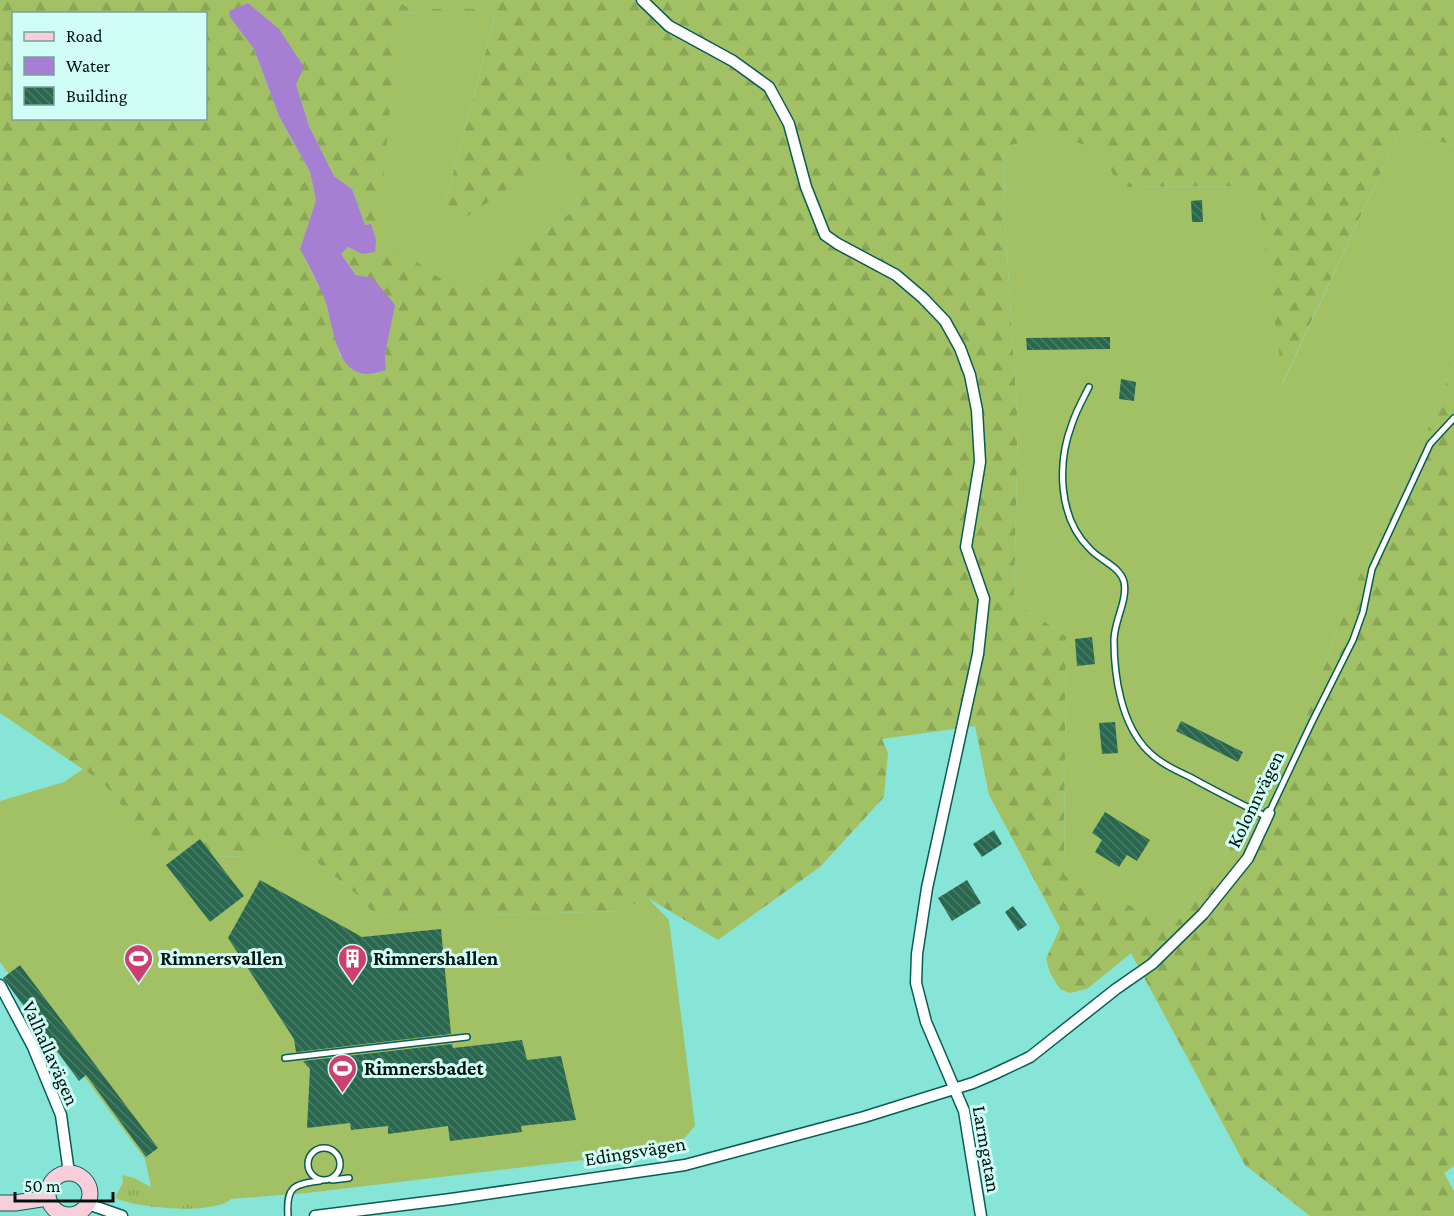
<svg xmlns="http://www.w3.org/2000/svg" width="1454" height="1216" font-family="'Crimson Pro',serif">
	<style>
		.grass { fill: url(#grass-tufts) }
		.forest { fill: url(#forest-firs); fill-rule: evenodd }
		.pitch { fill: #a2c165 }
		.water { fill: #a67fd3 }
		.building { fill: url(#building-back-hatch) }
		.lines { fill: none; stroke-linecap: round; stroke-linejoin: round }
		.lane-casing { stroke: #095d55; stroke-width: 8 }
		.street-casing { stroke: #095d55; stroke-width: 13 }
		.secondary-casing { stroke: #095d55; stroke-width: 17 }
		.lane { stroke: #fff; stroke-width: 5 }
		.street { stroke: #fff; stroke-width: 10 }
		.secondary { stroke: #f8cedb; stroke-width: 15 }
		.labels { text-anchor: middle; stroke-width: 6; stroke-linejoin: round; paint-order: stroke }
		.street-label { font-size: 20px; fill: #00110e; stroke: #d0fdf5 }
		.poi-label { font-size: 20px; font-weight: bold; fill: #00110e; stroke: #d0fdf5; text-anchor: start }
	</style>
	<defs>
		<pattern id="grass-tufts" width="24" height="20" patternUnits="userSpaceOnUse" patternTransform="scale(1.5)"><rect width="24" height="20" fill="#a2c165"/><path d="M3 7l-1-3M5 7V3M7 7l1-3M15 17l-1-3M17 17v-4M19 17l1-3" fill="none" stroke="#8aa556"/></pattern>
		<pattern id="forest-firs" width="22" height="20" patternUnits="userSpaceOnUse" patternTransform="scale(1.5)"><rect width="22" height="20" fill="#a2c165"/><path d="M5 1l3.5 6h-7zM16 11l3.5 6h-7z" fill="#8aa556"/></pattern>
		<pattern id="building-back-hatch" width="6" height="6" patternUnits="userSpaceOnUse" patternTransform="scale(1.5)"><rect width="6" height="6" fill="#29684f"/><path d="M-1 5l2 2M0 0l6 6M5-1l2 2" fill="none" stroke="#4b7c69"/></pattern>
	</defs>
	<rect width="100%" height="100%" fill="#87e5d8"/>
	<path class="grass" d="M122 1175 134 1178 153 1188 232 1198C216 1216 137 1208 115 1198L123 1182Z"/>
	<path class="forest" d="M0 0H396L411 9H476L502 0H1454V146L1401 129 1282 384 1257 186 1119 187 1100 149 1005 146 1004 207 1018 423 1014 601 1066 636 1064 874 1174 926 1268 796 1298 740 1348 599 1412 469 1454 363V1166L1444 1173 1454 1191V1216H1310L1245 1165 1131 953 1087 989 1070 993 1060 989 1050 973 1046 959 1060 928 989 795 975 726 882 739 888 753 884 797 820 867 718 940 648 898 620 911 422 917 375 915 357 895 279 831 246 857 161 855 103 783 0 713ZM248 3 296 84 309 126 334 176 352 189 365 225 370 224 362 254 348 247 341 254 391 321 385 354 386 369 376 374 340 356 324 296 300 249 316 200 310 172 279 116 254 49 229 12ZM400 12 495 16 445 204 453 227 564 151 579 206 463 294ZM14 14H206V118H14Z"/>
	<path class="pitch" d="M396 0H502L476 9H410Z
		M399 12 495 15 445 204 453 226 564 150 579 206 463 294 378 235Z
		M1401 129 1454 146V363L1412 469 1348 599 1298 740 1268 796 1174 926 1064 875 1066 636 1014 601 1018 423 1004 207 1005 146 1054 136 1100 149 1119 187 1257 186 1283 383Z
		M83 769 103 783 162 855 246 857 279 831 357 895 375 915 422 917 620 911 648 898 669 920 695 1126 675 1149 307 1193 155 1205 145 1159 0 962V801L64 782Z"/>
	<path class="water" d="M248 3 279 29 304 67 296 84 309 126 334 176 352 189 365 225 371 224 376 240 375 252 362 254 348 247 341 254 356 275 373 278 395 305 385 354 386 370C333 390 336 326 323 295 316 279 308 264 300 249L316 200 310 172 279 116 254 49 230 17 229 11Z"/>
	<path class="building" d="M1202 200 1203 222H1192L1191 201Z
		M1110 337V349L1027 350 1026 338Z
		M1121 379 1136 382 1134 401 1119 399Z
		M1092 637 1095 664 1077 666 1075 639Z
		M1181 721 1243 752 1238 762 1176 731Z
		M1115 722 1118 753 1102 754 1099 723Z
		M1105 812 1150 840 1137 861 1127 855 1119 867 1095 852 1102 840 1092 833Z
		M994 830 1002 844 982 857 973 844Z
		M200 839 244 896 210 922 166 865Z
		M260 880 362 937 441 929 451 1034 296 1052 294 1039 228 938Z
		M967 880 981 903 952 921 938 898Z
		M1013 906 1027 925 1018 931 1005 912Z
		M20 965 158 1148 146 1157 86 1075 79 1081 3 978Z
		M522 1040 527 1060 561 1056 576 1120 521 1126 522 1132 450 1141 448 1126 388 1134V1126L351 1130 350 1123 307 1128 310 1069 303 1061 452 1044 453 1048Z"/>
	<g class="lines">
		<defs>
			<path id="lane" d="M1089 387C1083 399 1076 411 1072 424 1057 463 1058 517 1089 548 1099 560 1120 566 1124 582 1128 600 1114 621 1114 640 1114 676 1121 724 1148 751 1160 763 1175 770 1190 777 1215 791 1241 804 1267 817
				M1269 813 1311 724 1353 640 1363 612 1372 569 1430 444 1454 418
				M285 1058 467 1037
				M308 1164a16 16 0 1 1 32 0a16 16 0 1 1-32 0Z
				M332 1180 349 1178
				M288 1216C286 1187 293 1184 320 1181"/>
			<path id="street" d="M642 0 669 26 733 61 769 87 789 124 806 187 825 235 838 244 896 275 923 298 945 321 960 348 970 375 977 410 980 462 966 547 984 599 978 654 927 888 917 954 916 983 926 1022 964 1111 981 1216
				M0 985 33 1047 61 1115 69 1173
				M88 1204 122 1216
				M315 1216 451 1199 685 1165 864 1117 973 1083 994 1074 1030 1057 1116 989 1152 964 1203 914 1248 858 1269 813"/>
			<path id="secondary" d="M48 1194a21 21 0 1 1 42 0a21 21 0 1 1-42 0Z
				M0 1203H15L48 1198"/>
		</defs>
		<use href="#lane" class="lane-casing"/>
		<use href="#street" class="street-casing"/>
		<use href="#secondary" class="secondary-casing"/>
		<use href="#lane" class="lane"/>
		<use href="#street" class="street"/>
		<use href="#secondary" class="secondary"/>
	</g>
	<defs>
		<symbol id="stadium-pin" viewBox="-11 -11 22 30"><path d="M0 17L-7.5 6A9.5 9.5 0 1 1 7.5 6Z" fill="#cc3f6e" stroke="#d0fdf5"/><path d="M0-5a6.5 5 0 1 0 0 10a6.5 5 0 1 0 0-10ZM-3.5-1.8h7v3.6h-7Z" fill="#fff"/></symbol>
		<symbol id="building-pin" viewBox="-11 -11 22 30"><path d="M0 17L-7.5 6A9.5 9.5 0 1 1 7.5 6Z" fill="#cc3f6e" stroke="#d0fdf5"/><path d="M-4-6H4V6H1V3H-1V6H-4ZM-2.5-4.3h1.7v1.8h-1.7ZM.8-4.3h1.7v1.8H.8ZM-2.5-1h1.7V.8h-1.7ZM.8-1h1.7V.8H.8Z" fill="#fff"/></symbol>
	</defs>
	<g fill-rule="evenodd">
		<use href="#stadium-pin" x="122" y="942" width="33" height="45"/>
		<use href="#building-pin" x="336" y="942" width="33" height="45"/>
		<use href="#stadium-pin" x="326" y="1052" width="33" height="45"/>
	</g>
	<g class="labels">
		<g class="street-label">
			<text transform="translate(1255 799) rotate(-64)" y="7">Kolonnvägen</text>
			<text transform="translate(51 1053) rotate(66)" y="7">Valhallavägen</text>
			<text transform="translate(987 1149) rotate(80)" y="7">Larmgatan</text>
			<text transform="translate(635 1151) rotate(-9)" y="7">Edingsvägen</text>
		</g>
		<g class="poi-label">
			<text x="160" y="965">Rimnersvallen</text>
			<text x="373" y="965">Rimnershallen</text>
			<text x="364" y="1075">Rimnersbadet</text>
		</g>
	</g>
	<rect x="12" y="12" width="195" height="108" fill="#d0fdf5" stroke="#7d9f99" stroke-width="1.5"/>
	<rect x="24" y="32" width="30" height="9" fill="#f8cedb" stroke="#7d9f99" stroke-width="1.5"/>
	<text x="66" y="42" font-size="18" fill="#00110e">Road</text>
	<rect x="24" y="57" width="30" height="18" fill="#a67fd3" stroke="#7d9f99" stroke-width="1.5"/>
	<text x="66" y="72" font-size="18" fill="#00110e">Water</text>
	<rect x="24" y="87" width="30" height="18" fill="url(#building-back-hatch)" stroke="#7d9f99" stroke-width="1.5"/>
	<text x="66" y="102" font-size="18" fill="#00110e">Building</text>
	<path d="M15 1192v9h98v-9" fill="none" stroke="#00110e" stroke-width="3"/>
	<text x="24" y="1192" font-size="18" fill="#00110e" stroke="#d0fdf5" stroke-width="4.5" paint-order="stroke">50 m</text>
</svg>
